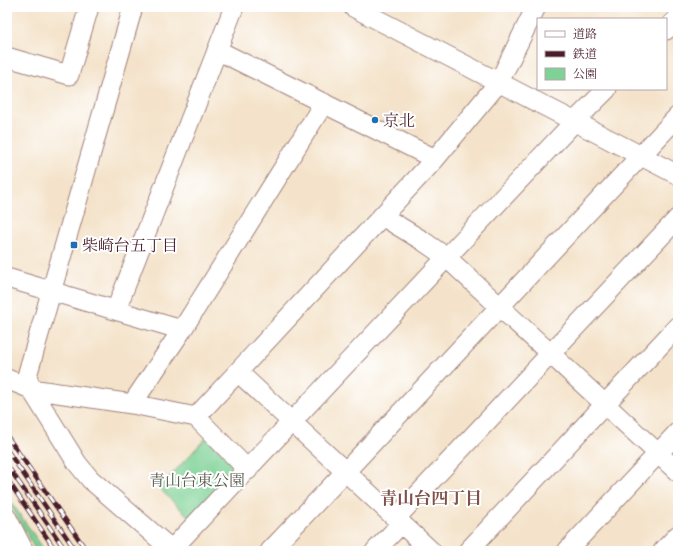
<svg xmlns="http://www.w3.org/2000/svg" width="685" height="558" font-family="'Sorts Mill Goudy','Noto Serif JP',serif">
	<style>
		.green { fill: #7ed295; stroke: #647860 }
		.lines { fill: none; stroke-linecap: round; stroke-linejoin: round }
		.minor-casing { stroke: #9f817a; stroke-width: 21 }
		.minor { stroke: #fff; stroke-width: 19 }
		.rail-casing { stroke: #4a1f2b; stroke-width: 4.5 }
		.rail { stroke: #fff; stroke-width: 3; stroke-dasharray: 9; stroke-linecap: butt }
		.poi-dot { fill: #1f6fb2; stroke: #fff; stroke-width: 1.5 }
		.labels { text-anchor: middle; stroke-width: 4; stroke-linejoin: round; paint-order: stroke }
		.poi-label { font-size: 16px; fill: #4a1f2b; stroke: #fff; text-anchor: start }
		.park-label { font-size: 16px; fill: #5c5e50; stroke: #fff }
		.neighbourhood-label { font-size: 17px; font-weight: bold; fill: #80504b; stroke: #fff }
	</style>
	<rect width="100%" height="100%" fill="#fff"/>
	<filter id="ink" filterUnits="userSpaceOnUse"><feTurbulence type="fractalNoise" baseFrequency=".025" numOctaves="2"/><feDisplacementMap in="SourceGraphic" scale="8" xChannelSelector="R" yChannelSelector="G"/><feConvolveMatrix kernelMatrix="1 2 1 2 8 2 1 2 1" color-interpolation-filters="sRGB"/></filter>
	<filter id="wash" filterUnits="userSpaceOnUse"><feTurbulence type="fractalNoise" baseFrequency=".012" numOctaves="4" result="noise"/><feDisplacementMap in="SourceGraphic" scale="16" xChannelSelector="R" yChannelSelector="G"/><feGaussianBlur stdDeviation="0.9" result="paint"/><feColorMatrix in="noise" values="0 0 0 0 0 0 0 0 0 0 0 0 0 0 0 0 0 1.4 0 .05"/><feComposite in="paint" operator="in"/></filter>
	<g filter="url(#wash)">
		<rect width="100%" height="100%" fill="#f4e3ca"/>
		<path class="green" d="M206 438 235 465 236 472 191 519 159 488Z
			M7 496 45 551H36L7 499Z"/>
	</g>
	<g filter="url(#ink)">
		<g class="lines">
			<defs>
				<path id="minor" d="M133 7 27 376 31 389 77 463 90 479 173 551
					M353 7 678 175
					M666 30 678 18
					M217 50 435 159
					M7 57 69 75 89 7
					M382 216 423 241 446 257 678 472
					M7 278 182 330
					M116 310 234 7
					M238 372 431 551
					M7 379 31 389 132 404 196 417 435 159 499 82 536 7
					M132 404 182 330 324 103
					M196 417 248 470
					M7 518 24 551
					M396 518 678 218
					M172 549 575 121 607 89
					M270 551 346 471 678 116
					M375 551 402 523
					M468 551 678 326
					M567 551 678 432
					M663 551 678 535"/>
			</defs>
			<use href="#minor" class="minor-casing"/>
			<use href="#minor" class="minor"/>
			<defs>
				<path id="rail" d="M7 436 87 551
					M7 450 76 551
					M7 465 66 551
					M7 479 56 551"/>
			</defs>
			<use href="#rail" class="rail-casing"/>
			<use href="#rail" class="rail"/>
		</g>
	</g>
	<g class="poi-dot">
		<circle cx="375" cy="120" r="4"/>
		<rect x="70" y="241" width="8" height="8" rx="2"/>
	</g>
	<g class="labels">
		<g class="poi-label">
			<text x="383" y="126">京北</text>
			<text x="82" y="251">柴崎台五丁目</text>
		</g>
		<g class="park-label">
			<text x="197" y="486">青山台東公園</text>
		</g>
		<g class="neighbourhood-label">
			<text x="431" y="504">青山台四丁目</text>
		</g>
	</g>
	<rect width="685" height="558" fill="none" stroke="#fff" stroke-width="24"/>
	<rect x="537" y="18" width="130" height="72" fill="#ffffff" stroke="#b7a5aa"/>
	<rect x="545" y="31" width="20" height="6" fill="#ffffff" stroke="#b7a5aa"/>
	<text x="573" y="38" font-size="12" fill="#4a1f2b">道路</text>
	<rect x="545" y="51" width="20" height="6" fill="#4a1f2b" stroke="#b7a5aa"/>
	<text x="573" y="58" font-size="12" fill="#4a1f2b">鉄道</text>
	<rect x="545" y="68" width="20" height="12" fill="#7ed295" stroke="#b7a5aa"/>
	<text x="573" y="78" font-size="12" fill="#4a1f2b">公園</text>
</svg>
